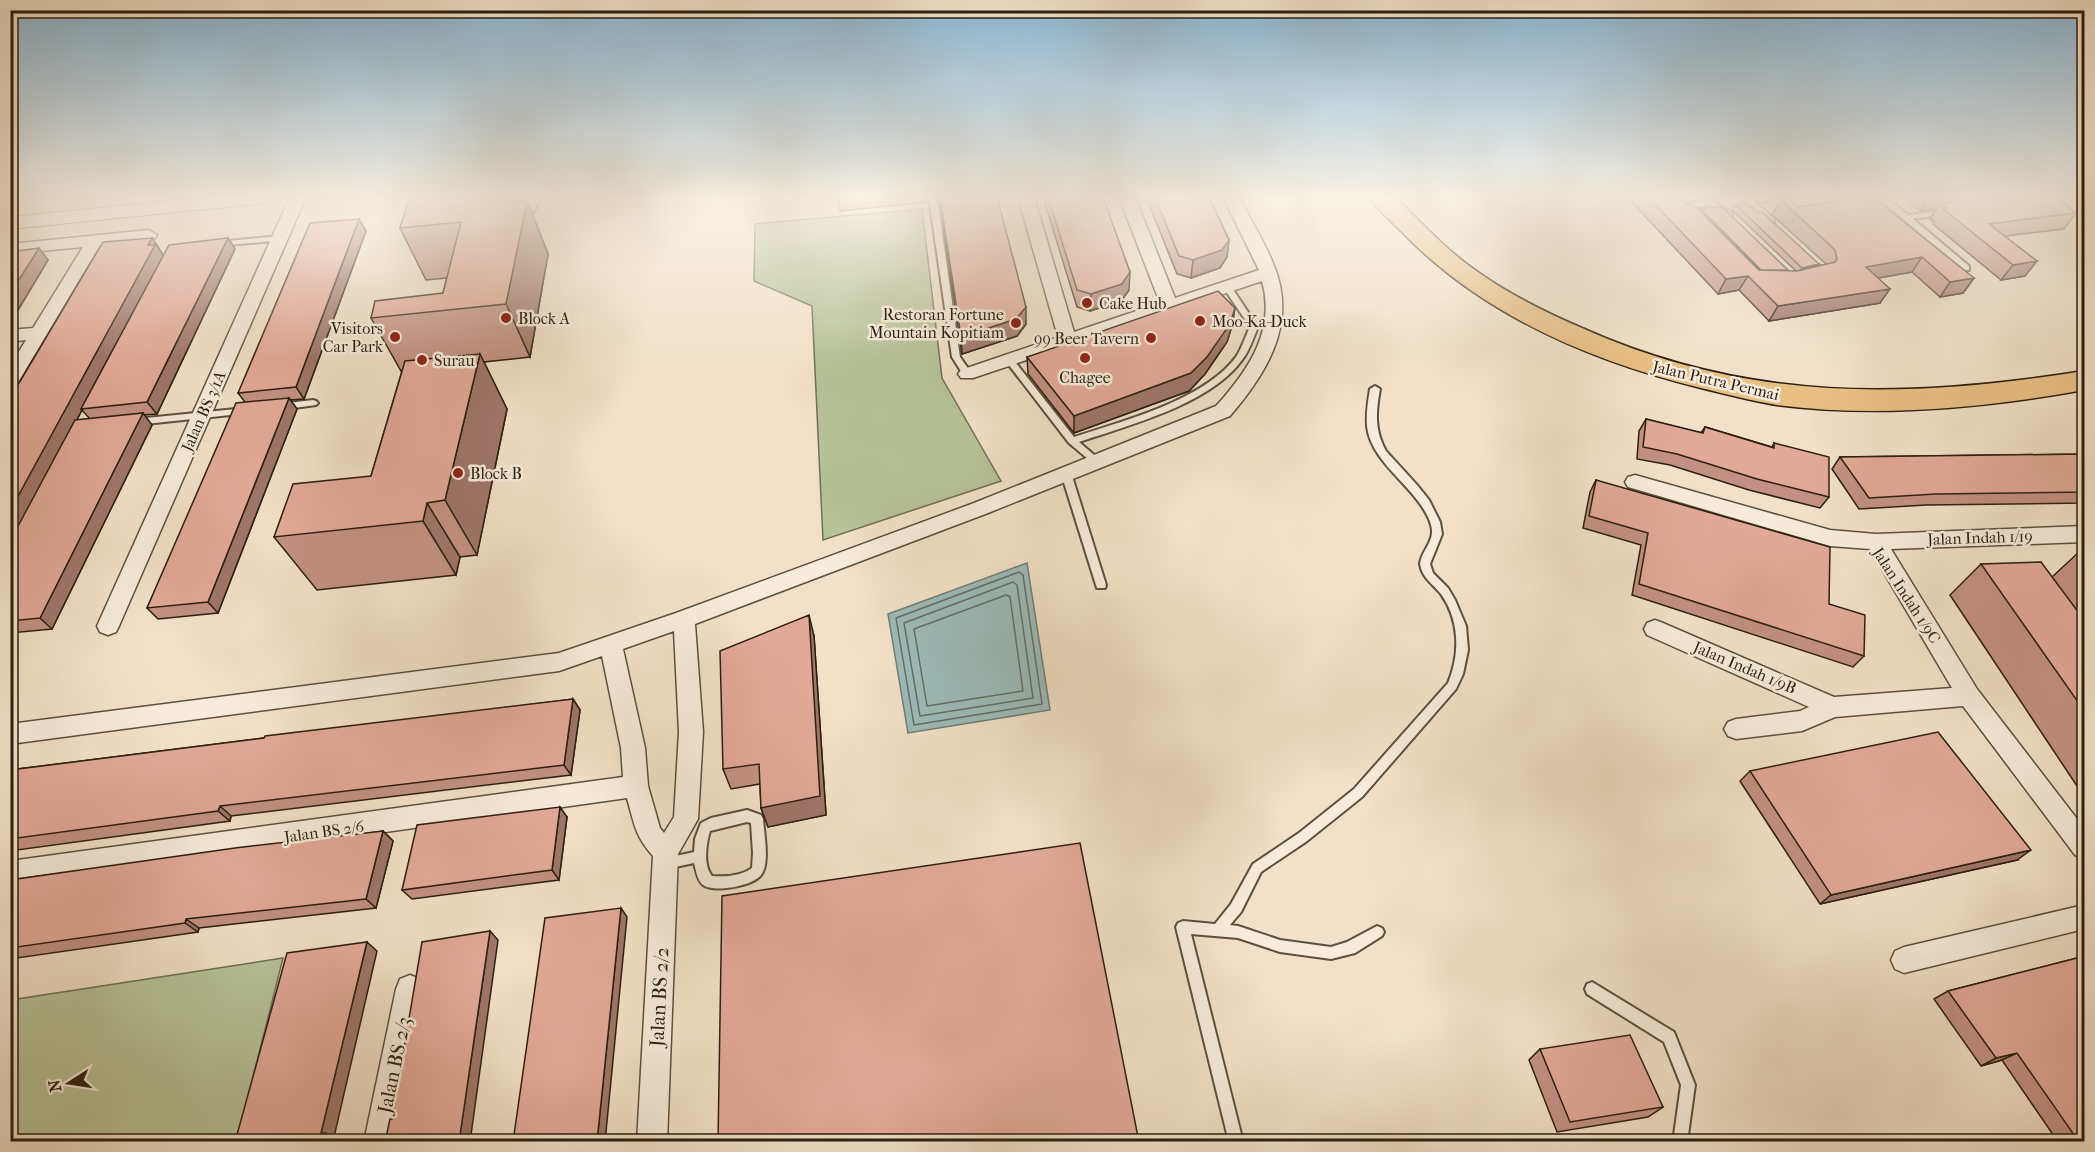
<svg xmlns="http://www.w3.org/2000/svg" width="2095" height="1152" font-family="'IM FELL French Canon',serif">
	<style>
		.green { fill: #b7c399; stroke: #707154; stroke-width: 1.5 }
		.water { fill: #9cbcba; stroke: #6e7d76; stroke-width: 1.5 }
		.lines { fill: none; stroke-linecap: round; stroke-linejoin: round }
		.shore { stroke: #636e65; stroke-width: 1.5 }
		.service-casing { stroke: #5c503e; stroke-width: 4 }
		.minor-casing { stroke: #5c503e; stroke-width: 3 }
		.tertiary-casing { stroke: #5c503e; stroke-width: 2 }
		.primary-casing { stroke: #2a1f10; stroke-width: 3 }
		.service { fill: #f7ecdb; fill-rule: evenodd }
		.minor { fill: #f7ecdb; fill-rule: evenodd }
		.tertiary { fill: #f7ecdb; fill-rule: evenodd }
		.primary { fill: #e9c084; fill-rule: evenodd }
		.wall { fill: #c39183; stroke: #2a1f10; stroke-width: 1.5; fill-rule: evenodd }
		.shaded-wall { fill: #9f766a; stroke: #2a1f10; stroke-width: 1.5 }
		.building { fill: #e3a998; stroke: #2a1f10; stroke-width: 1.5 }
		.poi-dot { fill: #8f2418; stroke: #f7ecdb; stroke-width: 2 }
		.labels { text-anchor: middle; stroke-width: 5; stroke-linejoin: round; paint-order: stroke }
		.poi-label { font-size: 16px; fill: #2a1f10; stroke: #f7ecdb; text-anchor: start }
		.street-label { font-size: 16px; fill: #2a1f10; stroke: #f7ecdb }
		.near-street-label { font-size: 20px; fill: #2a1f10; stroke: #f7ecdb }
	</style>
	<rect width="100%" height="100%" fill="#f2e1c8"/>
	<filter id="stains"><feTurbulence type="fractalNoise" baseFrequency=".00333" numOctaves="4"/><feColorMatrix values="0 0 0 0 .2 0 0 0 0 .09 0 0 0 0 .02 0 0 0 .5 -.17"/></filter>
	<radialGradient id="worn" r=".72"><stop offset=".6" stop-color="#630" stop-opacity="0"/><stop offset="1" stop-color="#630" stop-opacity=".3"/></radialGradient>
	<path class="green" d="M922 209 942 378 1001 481 823 540 812 306 754 281 755 224Z
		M283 958 237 1141 11 1142V1000Z"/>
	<path class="water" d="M1027 563 1050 710 908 733 888 614Z"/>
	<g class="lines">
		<path class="shore" d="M1019 572 1023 575 1042 704 914 725 896 618Z
			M1013 582 1017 585 1033 698 920 716 904 623Z
			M1006 595 1010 597 1023 691 927 706 914 629Z"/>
		<defs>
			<path id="service" d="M532 197H540L534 212 525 216 515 217V213C526 211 530 208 532 197Z
				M929 197H937L960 357 972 374 967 377 964 376 952 357Z
				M1741 197H1777L1764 202 1753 200 1774 219V223H1768Z
				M1877 197H1886L1908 215 1950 210V214H1947L1913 219 1969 266V270H1963Z
				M1712 200 1732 213V217H1726L1710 205 1688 208 1683 211 1679 209 1683 204Z
				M280 236 284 238 283 240 218 246 214 244 218 242Z
				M1227 284 1230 285 1258 327C1253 338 1250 350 1242 360 1210 404 1130 425 1079 442L1100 460 1102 462 1100 464H1094L1069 443 1005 360 1009 357 1012 358 1074 437C1123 421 1204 400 1236 357 1242 348 1245 337 1250 327L1223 287Z
				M1375 386 1380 389C1376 411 1374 430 1386 451L1417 485 1429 500 1440 522 1442 534 1430 564 1433 573 1448 588 1455 600 1466 626 1468 650 1463 674 1456 689 1362 797 1307 841 1261 872 1241 912 1230 925 1238 926 1280 940 1331 947 1347 942 1377 926 1382 928 1384 932 1382 936 1355 953 1331 959 1280 952 1238 938 1191 934 1243 1142H1229L1176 927 1178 923 1183 921 1215 924 1231 904 1253 864 1299 833 1354 789 1448 683C1460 654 1460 621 1441 594 1433 584 1422 578 1420 564 1421 552 1433 543 1432 530 1431 520 1424 509 1418 501 1401 478 1370 456 1367 426 1366 413 1368 401 1370 389Z
				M313 400 316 401 318 403 316 405 279 410 274 407 279 404Z
				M246 408 251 411 249 413 136 425 131 422 136 419Z
				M1066 469 1071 473 1106 585 1105 588H1097L1096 585 1061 473Z
				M747 810 761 815 763 819C764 833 770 864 761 875 753 886 714 893 703 885 697 880 696 870 694 863L666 869 662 867 660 863 662 859 694 852 695 839 701 823 711 818ZM747 822 751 823 753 853 752 868C741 876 725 877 712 876 703 865 706 844 710 831Z
				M1592 982 1674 1032 1695 1085 1687 1142H1673L1681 1085 1664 1042 1587 994 1585 989 1587 984Z"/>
			<path id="minor" d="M290 197H306L119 626 116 632 108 635 100 632 97 626Z
				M1018 197H1034L1074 332 1160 303 1119 197H1135L1175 298 1259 270 1223 197H1239C1251 221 1267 245 1276 271 1296 327 1265 375 1230 416L988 513 695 624 703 732 698 819 678 854 667 1142H637L653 856C635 836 634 823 627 798L10 885V861L623 777 621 748 602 656 559 671 10 744V724L559 653 676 613 974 503 1216 406C1248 371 1276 330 1262 281L973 378H961L958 374 961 370 1058 337ZM674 631 679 732 674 817 664 833 660 828 648 786 645 748 623 649Z
				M149 230 157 235 155 238 100 245 16 386 10 388V366L26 340 10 342V330L33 328 83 247 10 254V244Z
				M1635 475 1830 530 1876 534 2084 526V542L1891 549 1977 689 2084 828V858L2075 855 1963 706 1835 717 1802 731 1736 739 1728 736 1724 729 1728 722 1736 719 1800 711 1809 707 1647 635 1644 629 1647 623 1655 620 1663 623 1834 697 1952 688 1870 549 1830 546 1628 487 1625 482 1628 477Z
				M2084 905V929L1904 973 1895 969 1891 960 1895 951 1904 947Z
				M410 975 420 979 424 989 394 1142H364L396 989 400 979Z"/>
			<path id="tertiary" d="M211 197H276L274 201 267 203 10 229V217Z"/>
			<path id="primary" d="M1369 197H1395C1421 222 1445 249 1475 270 1508 294 1545 312 1582 328 1749 403 1907 399 2084 371V390C1984 408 1879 418 1777 405 1752 401 1726 394 1701 388 1590 361 1480 314 1400 230 1389 219 1377 209 1369 197Z"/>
		</defs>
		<use href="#service" class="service-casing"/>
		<use href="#minor" class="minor-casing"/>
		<use href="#tertiary" class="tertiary-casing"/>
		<use href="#primary" class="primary-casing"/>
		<use href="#service" class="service"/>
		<use href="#minor" class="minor"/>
		<use href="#tertiary" class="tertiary"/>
		<use href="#primary" class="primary"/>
	</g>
	<path class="wall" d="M10 197H52L10 201Z
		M410 197 541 236V237L548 254 530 357 484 362 507 409 477 555 460 557 456 575 317 590 274 537 371 476 402 371H401L371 318 443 293 447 278 426 280 400 228Z
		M838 197H927L928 202 840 211Z
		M939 197H997L1026 324 1017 336 962 354Z
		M1043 197H1103L1129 290 1121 301 1090 311 1077 307Z
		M1146 197H1209L1229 240 1227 257 1220 268 1191 278 1177 274Z
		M1627 197H1680L1686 204 1700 211 1701 209 1788 270 1787 271H1796L1732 210 1735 204 1818 266 1826 264 1772 215 1781 200 1974 278 1963 293 1940 297 1912 272 1878 278 1880 303 1769 321 1739 290 1718 294Z
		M1903 197H1985L2006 199 2076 213 2064 229 2005 236 2025 276 2001 280 1933 224 1934 222 1930 219 1936 209 1920 211Z
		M359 219 366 231 304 399 290 400 297 409 218 613 158 619 147 608 245 402 238 393Z
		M152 238 163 255 228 238 235 249 157 414 144 415 152 425 52 629 10 633V398ZM82 410 90 419 77 420Z
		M10 252 48 260 18 310 10 311Z
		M1235 308 1232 326 1227 342 1205 374 1189 391 1074 433 1028 374 1027 357Z
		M1646 419 1701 433 1705 427 1772 447 1774 443 1829 497 1820 508 1749 490 1670 465 1637 459 1639 431Z
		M2085 452V503L1926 505 1859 509 1832 469 1840 457 2083 454Z
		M1596 480 1829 604 1864 656 1853 667 1632 595 1641 545 1583 528 1590 492Z
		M2079 552H2085V798L1950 595 1981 564 2052 577Z
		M814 636 826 815 768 827 761 808 760 784 731 789 723 769Z
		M573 699 580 710 571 775 231 816 230 821 10 851V770Z
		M1750 771 2017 860 1820 904 1740 781Z
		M567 817 559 880 412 899 402 890Z
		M383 831 393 841 376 908 199 928 198 932 10 959V880Z
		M2085 956V1142H2058L2002 1060 1981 1066 1934 999 1948 991Z
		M1540 1049 1663 1107 1648 1117 1557 1132 1529 1060Z"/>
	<path class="shaded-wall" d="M518 197H526L548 254 530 357 506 304Z
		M1929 197H1985L1940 204 1936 209 1920 211Z
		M359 219 366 231 304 399 296 387Z
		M152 238 164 256 81 409 82 410 10 545V511Z
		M228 238 235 249 157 414 147 402Z
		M1229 240 1227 257 1220 268 1191 278 1193 260Z
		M39 248 48 260 18 310 10 301V294Z
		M1922 257 1912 272 1856 282 1866 267Z
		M2037 261 2025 276 2001 280 2013 265Z
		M1819 264 1815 270 1799 274 1802 268Z
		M1130 272 1129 290 1121 301 1090 311 1091 294Z
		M1748 276 1739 290 1718 294 1726 279Z
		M1974 278 1963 293 1940 297 1950 282Z
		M1890 289 1880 303 1769 321 1778 306Z
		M1026 307V324L1017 336 962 354 961 337Z
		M1235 308 1232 326 1227 342 1205 374 1189 391 1074 433V416Z
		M480 354 507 409 477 555 445 500Z
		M289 398 297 409 218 613 208 602Z
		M143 413 152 425 52 629 40 618Z
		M427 503 460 557 456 575 423 521Z
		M809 615 814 636 826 815 768 827 761 808Z
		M573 699 580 710 571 775 564 765Z
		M220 806 231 816 230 821 218 811Z
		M560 807 567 817 559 880 552 870Z
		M383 831 393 841 376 908 366 899Z
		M2031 850 2017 860 1820 904 1831 895Z
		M621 908 627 917 605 1142H597Z
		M186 919 199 928 198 932 185 923Z
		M490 931 498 940 470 1142H459Z
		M367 942 377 951 334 1137 338 1139 337 1142H324L321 1133Z
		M2017 1053 2002 1060 1981 1066 1996 1058Z"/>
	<path class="building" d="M410 197H518L517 203 527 202 506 304 371 318 375 301 443 293 461 222 400 228Z
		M940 197H997L1026 307 1016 319 961 337Z
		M1048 197H1103L1130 272 1122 284 1091 294 1077 290Z
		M1155 197H1209L1229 240 1222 250 1193 260 1179 256Z
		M1648 197H1680L1686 204 1692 203 1759 270 1797 271 1835 262 1837 259 1835 250 1781 200 1789 199 1799 207 1858 197H1873L1974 278 1950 282 1922 257 1866 267 1890 289 1778 306 1748 276 1726 279Z
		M1987 197H2004L2006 199 2023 197H2056L2076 213 1989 224 2037 261 2013 265 1943 209 1946 208 1940 204Z
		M1747 203 1758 212H1762L1819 264 1802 268 1735 204Z
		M1721 206 1788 270H1761L1701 209Z
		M359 219 296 387 238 393 310 223Z
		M152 238 148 245H155L10 511V398L103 242Z
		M228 238 147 402 81 409 169 245Z
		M39 248 10 294V252Z
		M1218 291 1235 308 1230 324 1207 357 1191 373 1074 416 1027 357Z
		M480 354 445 500 427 503 423 521 274 537 293 484 371 476 405 361Z
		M289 398 208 602 147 608 236 403Z
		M143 413 40 618 10 621V541L75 420Z
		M1646 419 1703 433 1705 427 1774 448V443L1829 457V497L1757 479 1677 454 1643 447Z
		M2085 454V492L1936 494 1869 498 1840 457Z
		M1596 480 1830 547 1829 604 1865 615 1864 656 1639 584 1648 533 1589 516Z
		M2079 552H2085V560Z
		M2041 562 2085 621V712L1981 564Z
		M809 615 820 796 761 808 759 764 723 769 720 651Z
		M573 699 564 765 220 806 218 811 10 839V770L264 738 265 736Z
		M1938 732 2031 850 1831 895 1750 771Z
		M560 807 552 870 402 890 417 825Z
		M383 831 366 899 186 919 185 923 10 948V880L235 848Z
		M1080 843 1139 1142H718L722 896Z
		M621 908 597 1142H513L545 918Z
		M490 931 459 1142H385L390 1119H392L422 942Z
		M367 942 321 1133H326L324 1142H235L287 953Z
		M2085 956V1142H2079L2017 1053 1996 1058 1948 991Z
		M1630 1035 1663 1107 1570 1122 1540 1049Z"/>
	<linearGradient id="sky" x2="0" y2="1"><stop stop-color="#89b7d6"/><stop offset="0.55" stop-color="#f9f2e6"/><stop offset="1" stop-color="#f9f2e6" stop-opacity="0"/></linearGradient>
	<rect width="2095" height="358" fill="url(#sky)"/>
	<g class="poi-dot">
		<circle cx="1087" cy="303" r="6"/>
		<circle cx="506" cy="318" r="6"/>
		<circle cx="1200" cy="321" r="6"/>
		<circle cx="1016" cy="323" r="6"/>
		<circle cx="395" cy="337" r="6"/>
		<circle cx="1151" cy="338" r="6"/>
		<circle cx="1085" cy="358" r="6"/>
		<circle cx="422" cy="360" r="6"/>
		<circle cx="458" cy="473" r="6"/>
	</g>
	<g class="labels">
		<g class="poi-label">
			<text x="1099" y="309">Cake Hub</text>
			<text x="1004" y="320" text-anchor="end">Restoran Fortune<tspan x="1004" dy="18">Mountain Kopitiam</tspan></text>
			<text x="518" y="324">Block A</text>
			<text x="1212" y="327">Moo-Ka-Duck</text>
			<text x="383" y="334" text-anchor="end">Visitors<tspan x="383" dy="18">Car Park</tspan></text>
			<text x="1139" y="344" text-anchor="end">99 Beer Tavern</text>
			<text x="434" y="366">Surau</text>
			<text x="1085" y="383" text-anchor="middle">Chagee</text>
			<text x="470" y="479">Block B</text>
		</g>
		<g class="street-label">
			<text transform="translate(1716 380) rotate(13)" y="6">Jalan Putra Permai</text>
			<text transform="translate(203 411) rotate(-66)" y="6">Jalan BS 3/1A</text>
			<text transform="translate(1980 537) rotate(-2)" y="6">Jalan Indah 1/19</text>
			<text transform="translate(1907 595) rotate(57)" y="6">Jalan Indah 1/9C</text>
			<text transform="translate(1745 667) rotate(23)" y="6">Jalan Indah 1/9B</text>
			<text transform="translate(324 831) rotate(-8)" y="6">Jalan BS 2/6</text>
		</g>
		<g class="near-street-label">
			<text transform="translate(659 997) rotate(-87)" y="7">Jalan BS 2/2</text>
			<text transform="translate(394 1065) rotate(-78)" y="7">Jalan BS 2/3</text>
		</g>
	</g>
	<rect width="2095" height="1152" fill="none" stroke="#f2e1c8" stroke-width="36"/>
	<rect x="12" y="12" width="2071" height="1128" fill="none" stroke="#2a1f10" stroke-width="3"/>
	<rect x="18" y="18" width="2059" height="1116" fill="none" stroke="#2a1f10" stroke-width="1.5"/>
	<g transform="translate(69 1083) rotate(258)" stroke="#f7ecdb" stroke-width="4.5" paint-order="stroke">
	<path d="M0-4.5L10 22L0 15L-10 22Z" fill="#2a1f10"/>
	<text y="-9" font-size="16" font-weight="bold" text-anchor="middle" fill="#2a1f10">N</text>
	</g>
	<rect width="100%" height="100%" filter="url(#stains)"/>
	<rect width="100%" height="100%" fill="url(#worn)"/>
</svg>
